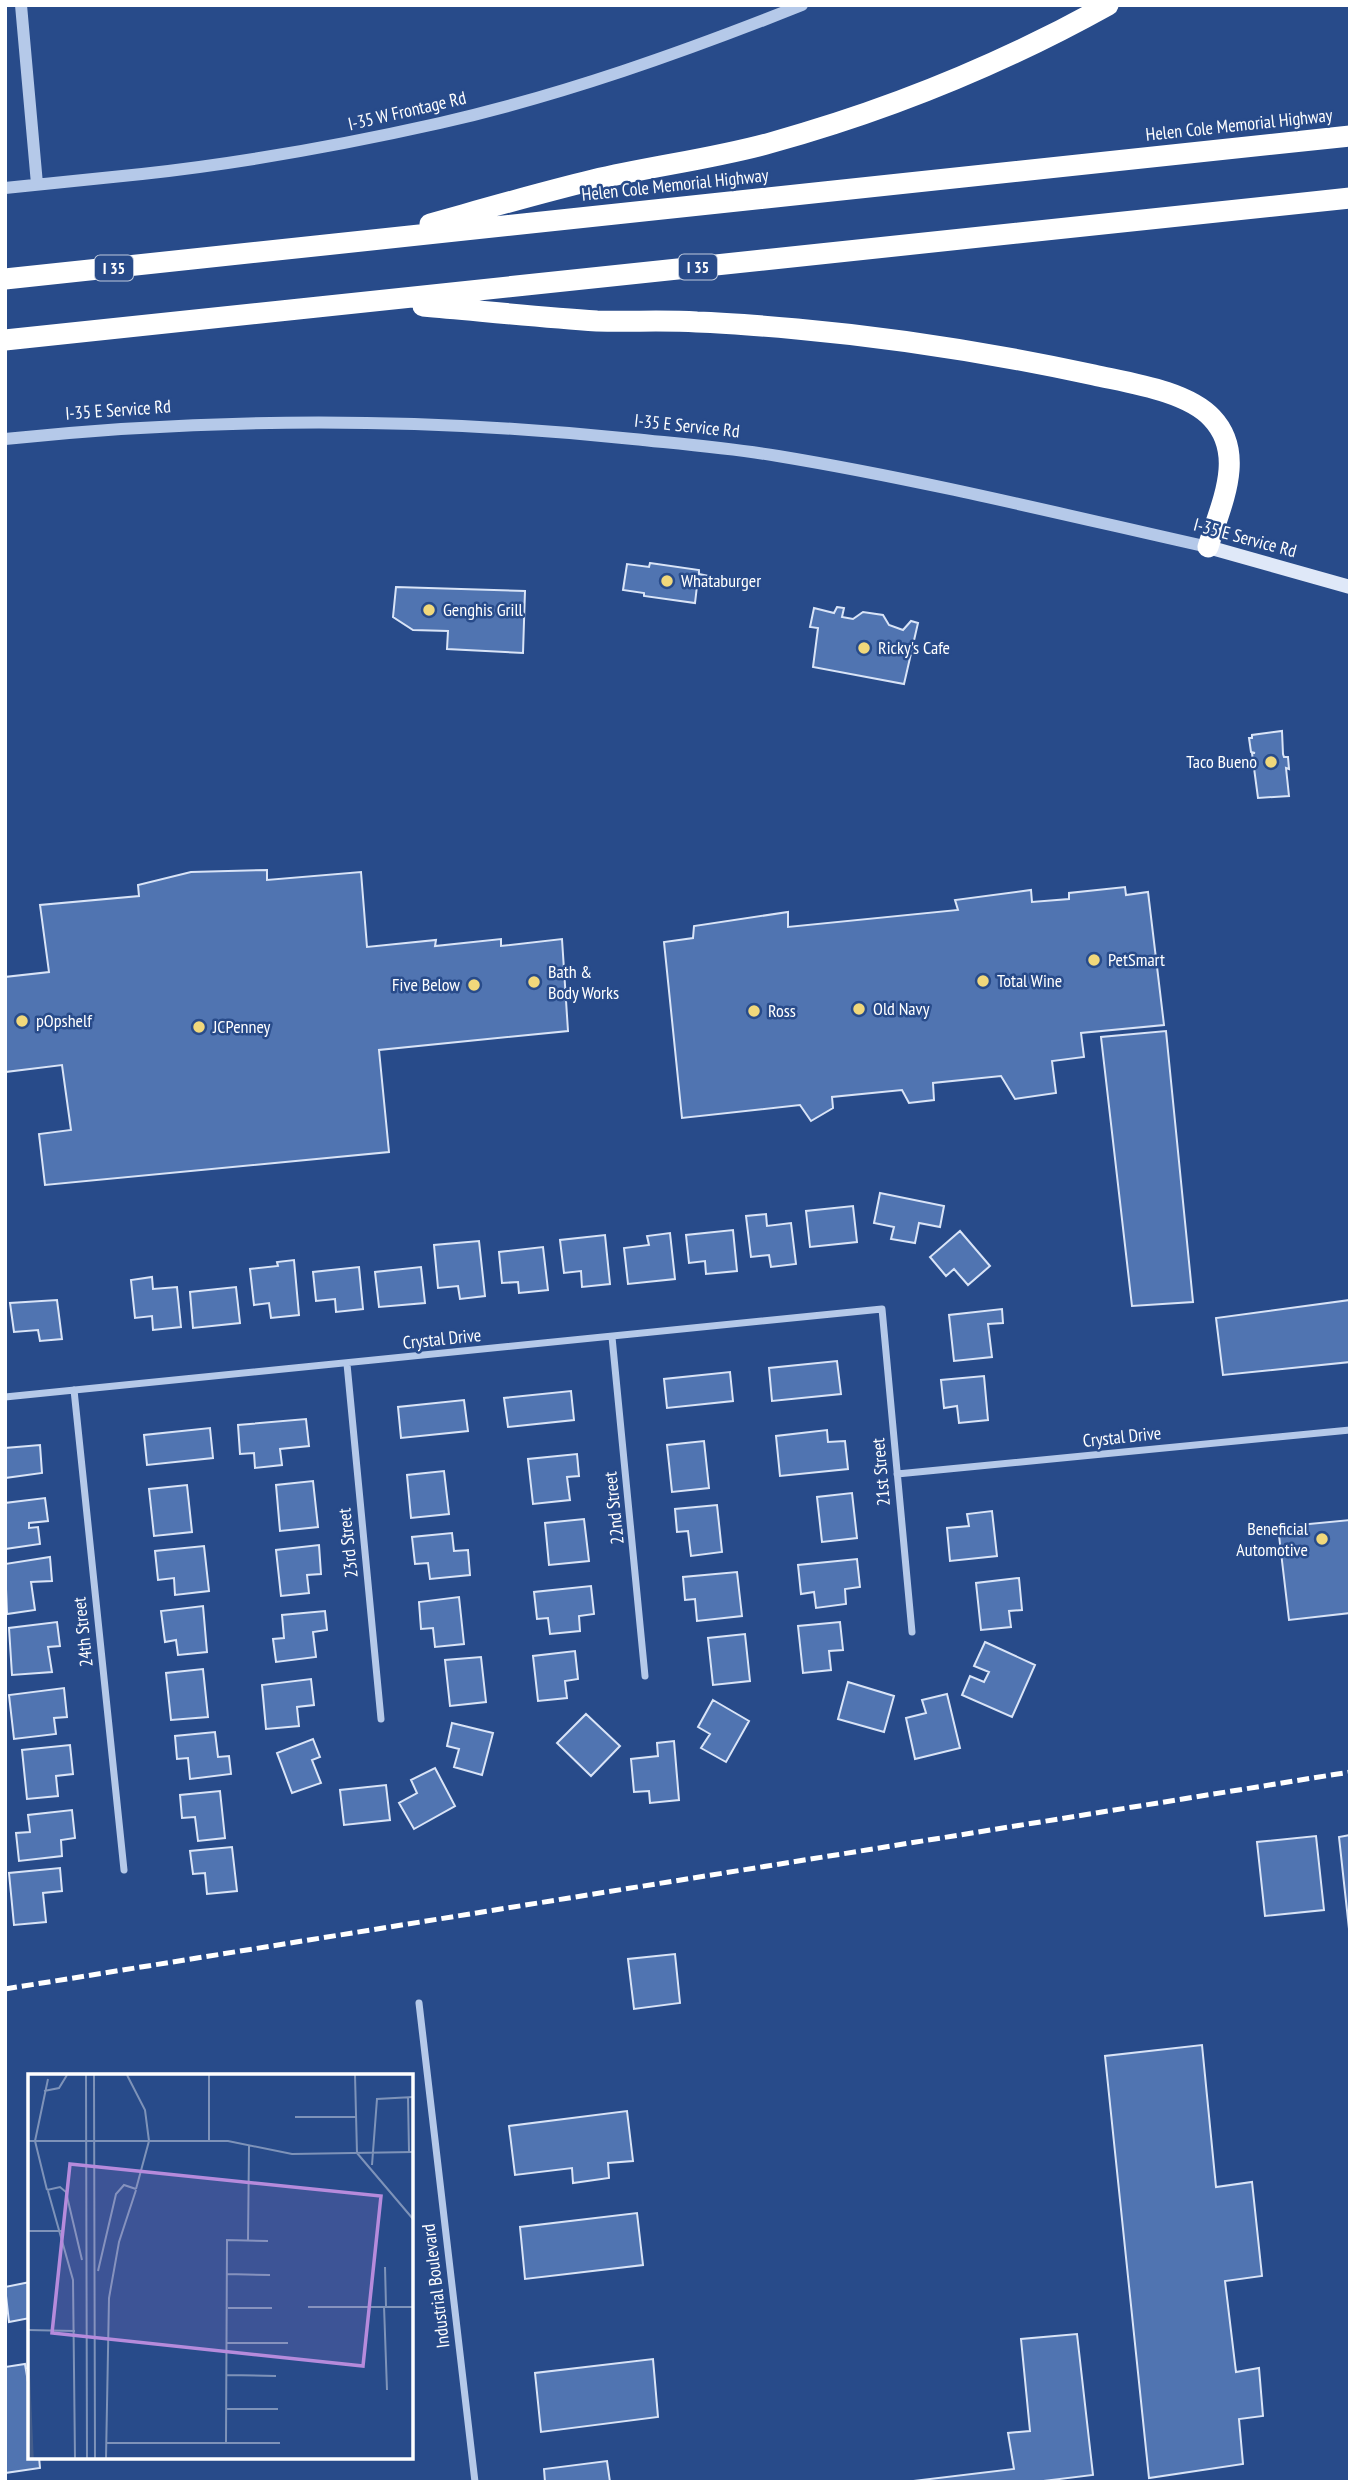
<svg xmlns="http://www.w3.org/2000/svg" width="1355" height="2487" font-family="'PT Sans Narrow',sans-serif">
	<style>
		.building { fill: #5074b1; stroke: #d9e4f7; stroke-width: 2 }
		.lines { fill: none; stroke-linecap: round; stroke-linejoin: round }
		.minor { stroke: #b5c9e9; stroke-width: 7 }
		.tertiary { stroke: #b5c9e9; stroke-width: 12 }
		.secondary { stroke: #dfe8f8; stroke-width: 14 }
		.motorway { stroke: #fff; stroke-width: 21 }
		.rail { stroke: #fff; stroke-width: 5; stroke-dasharray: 12 5; stroke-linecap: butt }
		.poi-dot { fill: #f1d87b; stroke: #284b8a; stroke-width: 2.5 }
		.labels { text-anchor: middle; stroke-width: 5; stroke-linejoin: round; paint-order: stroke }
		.shield { fill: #284b8a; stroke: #bec9dc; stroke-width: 2 }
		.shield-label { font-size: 16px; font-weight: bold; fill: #fff }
		.street-label { font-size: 18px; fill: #fff; stroke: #284b8a }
		.poi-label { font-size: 18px; fill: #fff; stroke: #284b8a; text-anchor: start }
		.inset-river { fill: none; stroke: #445d8a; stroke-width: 3.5 }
		.inset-road { fill: none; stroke: #7e93b9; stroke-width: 2 }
		.view { fill: #b68bdc; fill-opacity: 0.15; stroke: #b68bdc; stroke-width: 3.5 }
		.inset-edge { fill: none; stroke: #fff; stroke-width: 3.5 }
	</style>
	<rect width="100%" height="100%" fill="#284b8a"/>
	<path class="building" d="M650 563 699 570V574L709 576 708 587 697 586 695 603 644 596V593L623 590 627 564 649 567Z
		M396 587 525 591 523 653 447 649 448 631 413 630 393 617Z
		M837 607 844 608 842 617 853 619 863 612 883 615 889 625 903 630 911 621 918 623 904 684 813 667 818 628 810 627 814 608 834 613Z
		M1282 731 1283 754 1284 757H1288L1289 769 1286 768 1289 796 1258 798 1252 753H1255L1251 752 1249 738H1252V735Z
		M267 870V880L361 872 367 947 436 940 435 946 501 939V946L562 939 568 1031 379 1050 389 1152 45 1185 39 1134 71 1130 62 1065 5 1072V977L49 972 40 905 139 896 138 885 191 872Z
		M1125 887 1126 895 1148 892 1164 1025 1081 1033 1084 1057 1052 1061 1056 1093 1015 1099 1001 1076 933 1083 934 1100 909 1103 902 1090 832 1097 833 1108 811 1121 800 1105 682 1118 664 942 693 938 694 926 788 912V927L958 910 955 900 1031 890 1032 902 1069 899V893Z
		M1166 1031 1193 1302 1132 1306 1101 1037Z
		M880 1193 944 1206 940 1227 919 1223 915 1243 891 1239 894 1227 874 1223Z
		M853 1206 857 1242 810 1247 806 1211Z
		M766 1214 767 1226 791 1223 796 1264 771 1267 769 1255 751 1257 746 1216Z
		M733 1230 737 1271 706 1274 705 1261 689 1263 686 1235Z
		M960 1231 990 1266 968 1285 954 1269 946 1276 930 1257Z
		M670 1233 675 1279 628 1284 624 1248 649 1245 647 1236Z
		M605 1235 610 1284 582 1287 581 1271 564 1273 560 1240Z
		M479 1241 485 1296 460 1299 458 1286 438 1288 434 1245Z
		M543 1247 548 1290 519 1293 518 1282 502 1283 499 1252Z
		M294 1260 299 1315 271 1318 269 1303 254 1305 250 1269 278 1266 277 1262Z
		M359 1267 363 1309 336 1312 335 1299 316 1301 313 1272Z
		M421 1267 425 1303 379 1307 375 1272Z
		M152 1277 153 1289 177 1287 181 1327 153 1330 152 1316 135 1318 131 1280Z
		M236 1287 240 1323 193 1328 190 1292Z
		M57 1300 62 1339 40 1341 38 1330 14 1332 10 1303Z
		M1350 1300V1362L1223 1375 1216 1318Z
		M1002 1309 1003 1323 988 1324 992 1357 954 1361 949 1315Z
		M837 1361 841 1394 772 1401 769 1368Z
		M730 1372 733 1401 667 1408 664 1379Z
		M984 1376 988 1420 959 1423 957 1406 944 1408 941 1380Z
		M571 1391 574 1420 508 1427 504 1398Z
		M464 1400 468 1431 401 1438 398 1407Z
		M306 1419 309 1446 280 1449 282 1465 255 1468 254 1453 240 1454 238 1425Z
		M210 1428 213 1458 147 1465 144 1435Z
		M827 1430 828 1442 845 1441 848 1469 780 1476 776 1436Z
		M704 1441 709 1488 672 1492 667 1445Z
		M40 1445 42 1473 5 1478V1448Z
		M577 1454 579 1476 567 1477 570 1500 533 1504 528 1459Z
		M444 1471 449 1514 411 1518 407 1475Z
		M313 1481 318 1527 280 1531 276 1485Z
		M187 1485 192 1532 154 1536 149 1489Z
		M852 1493 857 1538 822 1542 817 1497Z
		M45 1498 48 1521 29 1523V1528L38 1527 40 1544 5 1549V1503Z
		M717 1505 722 1552 691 1556 688 1531 677 1532 675 1509Z
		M992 1511 997 1556 950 1561 947 1528 969 1526 967 1514Z
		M584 1519 589 1561 549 1565 545 1523Z
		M1350 1520V1613L1289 1620 1278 1527Z
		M452 1533 454 1551 468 1550 470 1575 430 1579 428 1563 415 1564 412 1537Z
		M319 1545 321 1574 307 1575 309 1593 281 1596 276 1550Z
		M204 1546 209 1591 175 1595 174 1578 158 1580 155 1551Z
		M50 1557 52 1581 31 1582 35 1610 7 1614 5 1564Z
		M857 1559 860 1587 845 1589 846 1604 816 1608 814 1592 801 1594 798 1565Z
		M737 1572 742 1616 697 1621 695 1599 685 1600 683 1577Z
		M1019 1578 1022 1610 1009 1611 1011 1627 981 1630 976 1583Z
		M591 1586 594 1614 579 1616 580 1631 550 1634 548 1618 537 1619 534 1592Z
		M459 1597 464 1644 435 1647 433 1628 421 1629 419 1602Z
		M203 1606 207 1652 178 1655 176 1640 165 1642 161 1611Z
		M325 1611 327 1630 313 1632 316 1657 276 1662 273 1639 284 1638 282 1615Z
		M57 1622 60 1646 48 1647 52 1672 12 1675 9 1628Z
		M840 1622 843 1650 829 1651 831 1670 803 1673 798 1626Z
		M745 1634 750 1681 713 1685 708 1638Z
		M985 1642 1035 1665 1012 1717 962 1695 970 1676 984 1682 989 1672 974 1666Z
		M575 1651 578 1679 565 1681 567 1698 538 1701 533 1656Z
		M481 1657 486 1702 450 1706 445 1660Z
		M203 1669 208 1717 171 1720 166 1673Z
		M311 1679 314 1705 297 1707 299 1726 266 1729 262 1685Z
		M848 1682 894 1696 884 1732 838 1719Z
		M64 1688 67 1717 54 1718 56 1734 14 1739 9 1695Z
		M947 1694 960 1748 915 1759 906 1718 926 1713 922 1700Z
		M713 1700 749 1721 726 1762 701 1748 710 1734 698 1727Z
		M586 1714 620 1746 591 1776 557 1743Z
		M452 1723 493 1733 482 1775 454 1767 459 1749 447 1746Z
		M215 1732 218 1757 229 1756 231 1774 190 1779 188 1758 177 1759 175 1736Z
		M313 1739 320 1757 312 1760 321 1783 292 1793 277 1753Z
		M674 1741 679 1800 650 1803 649 1791 634 1792 631 1759 658 1756 657 1743Z
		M70 1745 73 1774 56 1776 58 1796 27 1799 22 1750Z
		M435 1768 455 1806 414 1829 399 1803 417 1793 411 1780Z
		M386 1785 390 1820 344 1825 340 1790Z
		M220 1791 225 1838 198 1841 195 1817 182 1818 180 1795Z
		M72 1810 75 1838 61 1840 62 1856 19 1861 16 1833 30 1832 28 1815Z
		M1350 1835V1938L1339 1837Z
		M1316 1836 1324 1910 1265 1916 1257 1842Z
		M232 1847 237 1891 207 1894 205 1873 193 1874 190 1851Z
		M60 1868 62 1891 43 1893 46 1922 14 1925 9 1873Z
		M675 1954 680 2003 634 2009 628 1959Z
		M1202 2045 1216 2187 1252 2182 1262 2276 1225 2281 1236 2372 1259 2368 1263 2416 1239 2419 1243 2464 1149 2478 1105 2056Z
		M627 2111 633 2161 608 2163 609 2178 573 2183 572 2168 515 2175 509 2126Z
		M637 2213 643 2265 525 2279 520 2227Z
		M30 2282V2318L9 2322 5 2287Z
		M1077 2334 1093 2475 1035 2482H905L1014 2469 1008 2433 1030 2431 1021 2339Z
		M653 2359 658 2417 541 2432 535 2373Z
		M25 2364 30 2394V2457H39L40 2468 5 2473V2367Z
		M607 2461 610 2482H545L544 2469Z"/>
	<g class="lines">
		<path class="minor" d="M612 1337 645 1676
			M347 1364 381 1719
			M74 1390 124 1870
			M5 1397 882 1309 912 1632
			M897 1474 1350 1430
			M419 2003 475 2482"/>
		<path class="tertiary" d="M21 5 37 184
			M5 188C51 183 97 179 142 174 242 163 342 145 440 123 563 95 684 52 802 5
			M5 439C215 417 423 417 633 439 681 444 730 448 778 456 923 480 1065 515 1208 547"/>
		<path class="secondary" d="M1208 547 1350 587"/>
		<path class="motorway" d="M430 224C484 209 539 193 593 180 652 166 712 159 770 143 886 111 1002 64 1108 5
			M5 279 1350 136
			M423 306C481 311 539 317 597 321 630 322 664 320 697 322 730 323 764 326 797 329 897 338 996 354 1094 375 1130 383 1187 391 1212 418 1247 455 1220 506 1208 547
			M5 340 1350 198"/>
		<path class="rail" d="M5 1989 1350 1772"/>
	</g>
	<g class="poi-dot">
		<circle cx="667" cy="581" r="7"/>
		<circle cx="429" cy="610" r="7"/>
		<circle cx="864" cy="648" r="7"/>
		<circle cx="1271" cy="762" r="7"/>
		<circle cx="1094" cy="960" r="7"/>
		<circle cx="983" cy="981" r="7"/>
		<circle cx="534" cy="982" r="7"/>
		<circle cx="474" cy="985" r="7"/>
		<circle cx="859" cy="1009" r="7"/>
		<circle cx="754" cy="1011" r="7"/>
		<circle cx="22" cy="1021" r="7"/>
		<circle cx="199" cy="1027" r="7"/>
		<circle cx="1322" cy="1539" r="7"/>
	</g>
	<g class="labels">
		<g class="shield">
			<rect x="679" y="254.5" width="38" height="25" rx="5"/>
			<rect x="95" y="255.5" width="38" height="25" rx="5"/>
		</g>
		<g class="shield-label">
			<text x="698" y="273">I 35</text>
			<text x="114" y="274">I 35</text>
		</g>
		<g class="street-label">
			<text transform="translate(407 111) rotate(-13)" y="6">I-35 W Frontage Rd</text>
			<text transform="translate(1239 125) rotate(-6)" y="6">Helen Cole Memorial Highway</text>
			<text transform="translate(675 185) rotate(-6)" y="6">Helen Cole Memorial Highway</text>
			<text transform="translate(118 410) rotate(-4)" y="6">I-35 E Service Rd</text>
			<text transform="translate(687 426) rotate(6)" y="6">I-35 E Service Rd</text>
			<text transform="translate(1245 538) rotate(15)" y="6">I-35 E Service Rd</text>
			<text transform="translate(442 1339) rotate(-6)" y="6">Crystal Drive</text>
			<text transform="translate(1122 1437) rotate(-6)" y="6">Crystal Drive</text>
			<text transform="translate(881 1472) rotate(-95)" y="6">21st Street</text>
			<text transform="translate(614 1508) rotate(-96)" y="6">22nd Street</text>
			<text transform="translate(348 1543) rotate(-96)" y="6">23rd Street</text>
			<text transform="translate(83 1632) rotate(-96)" y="6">24th Street</text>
			<text transform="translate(436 2286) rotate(-97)" y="6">Industrial Boulevard</text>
		</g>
		<g class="poi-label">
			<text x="681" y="587">Whataburger</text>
			<text x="443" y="616">Genghis Grill</text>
			<text x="878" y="654">Ricky's Cafe</text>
			<text x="1257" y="768" text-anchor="end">Taco Bueno</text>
			<text x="1108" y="966">PetSmart</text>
			<text x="548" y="978">Bath &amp;<tspan x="548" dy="21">Body Works</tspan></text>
			<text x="997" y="987">Total Wine</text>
			<text x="460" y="991" text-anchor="end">Five Below</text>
			<text x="873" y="1015">Old Navy</text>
			<text x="768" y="1017">Ross</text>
			<text x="36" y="1027">pOpshelf</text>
			<text x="213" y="1033">JCPenney</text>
			<text x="1308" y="1535" text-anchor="end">Beneficial<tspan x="1308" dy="21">Automotive</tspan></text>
		</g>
	</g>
	<g transform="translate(28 2074)">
		<rect width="385" height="385" fill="#284b8a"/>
		<path class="inset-river" d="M0 295 4 384"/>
		<path class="inset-road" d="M58 1 59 384M66 1 67 384M99 1 117 36 121 67M181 1V67M327 1 329 79 385 145M16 17 31 14 39 1M380 23 381 78M267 43H328M0 67H200L264 80 385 78M344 91 349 25 385 23M108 115 121 67M19 116 7 67 20 5M19 116 32 113 38 118 54 186M20 117 45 206 47 384M0 157H34M220 166 221 72M357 193 358 232M70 197 88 120 96 111 108 115M199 200 242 201M356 232 359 316M280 233H385M200 234H244M0 256 47 257M199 269H260M199 301 248 302M199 335H250M78 369H252M198 369 199 166 240 167M78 384 81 224 91 168 108 116"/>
		<path class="view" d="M42 90 353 122 335 292 24 259Z"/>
		<rect width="385" height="385" class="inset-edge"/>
	</g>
	<rect width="1355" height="2487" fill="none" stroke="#ffffff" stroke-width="14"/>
</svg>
